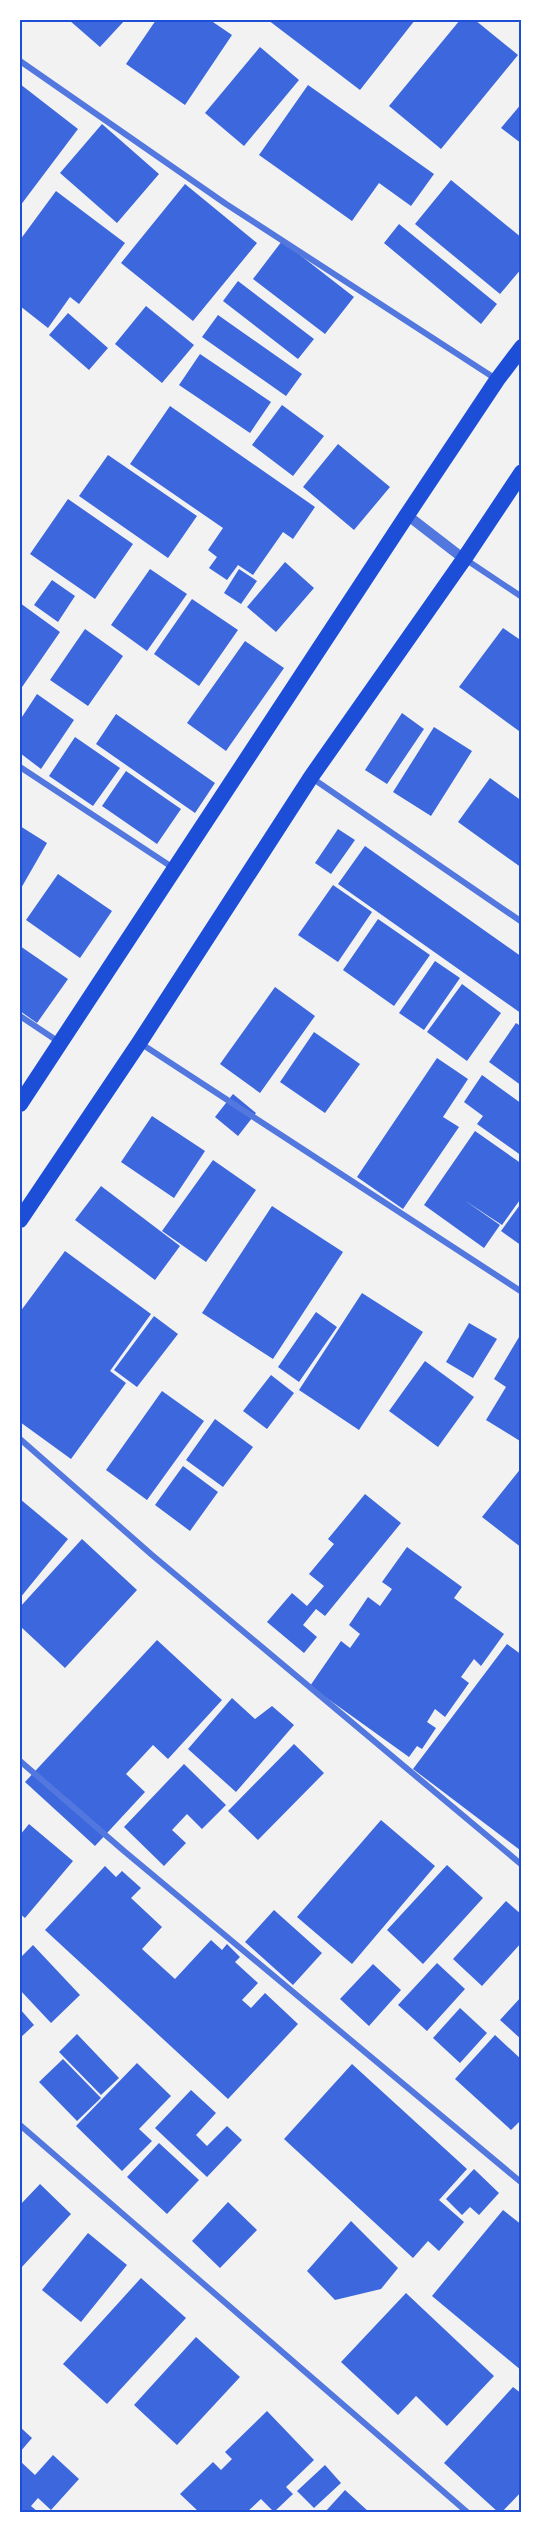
<svg xmlns="http://www.w3.org/2000/svg" width="541" height="2532" font-family="'Public Sans',sans-serif">
	<style>
		.building { fill: #3d67dc }
		.lines { fill: none; stroke-linecap: round; stroke-linejoin: round }
		.minor { stroke: #5277de; stroke-width: 6 }
		.tertiary { stroke: #5277de; stroke-width: 10 }
		.trunk { stroke: #1d4ed8; stroke-width: 16 }
		.neatline { fill: none; stroke: #1d4ed8; stroke-width: 2 }
	</style>
	<rect width="100%" height="100%" fill="#f2f2f2"/>
	<path class="building" d="M69 20H125L100 47Z
		M156 20H210L232 35 185 105 126 64Z
		M268 20H415L360 90Z
		M460 20H475L518 55 441 149 389 106Z
		M260 47 299 80 244 146 205 113Z
		M20 84 78 129 20 206Z
		M308 85 434 174 411 206 379 183 352 221 259 155Z
		M522 103V144L501 128Z
		M102 124 159 174 117 223 60 173Z
		M451 180 522 238V268L500 294 415 224Z
		M185 184 257 243 193 321 121 263Z
		M56 191 125 243 79 304 70 297 48 328 20 306V240Z
		M399 224 497 304 481 324 384 243Z
		M282 241 354 297 325 334 253 279Z
		M238 281 314 339 298 359 223 301Z
		M146 306 194 345 162 383 115 344Z
		M68 313 108 348 89 370 49 335Z
		M218 315 302 374 286 396 202 337Z
		M200 354 271 402 250 433 179 385Z
		M282 405 324 436 293 476 252 445Z
		M170 406 315 507 293 539 283 532 253 575 238 565 227 580 209 568 217 557 208 550 223 528 130 464Z
		M338 444 390 487 354 530 303 487Z
		M108 455 197 516 168 558 79 496Z
		M68 499 133 544 95 599 30 554Z
		M285 562 314 588 276 632 247 607Z
		M150 569 187 594 147 651 111 625Z
		M239 569 257 581 241 604 224 593Z
		M52 580 75 596 58 622 34 605Z
		M192 599 238 630 199 686 154 654Z
		M20 603 60 632 20 690Z
		M503 628 522 641V727L519 731 459 687Z
		M85 629 123 656 88 706 50 680Z
		M245 641 284 668 226 751 187 723Z
		M37 694 74 720 41 769 20 753V720Z
		M402 713 424 729 387 784 365 770Z
		M116 714 215 783 195 813 96 744Z
		M434 727 472 751 431 816 393 792Z
		M75 737 120 768 93 806 49 776Z
		M126 771 181 809 157 844 102 806Z
		M490 778 522 801V868L458 822Z
		M20 826 47 843 20 890Z
		M338 829 355 840 331 874 315 863Z
		M365 846 522 957V1014L338 884Z
		M58 874 112 911 80 958 26 920Z
		M333 885 372 912 338 962 298 935Z
		M378 919 430 955 394 1006 343 970Z
		M20 946 68 979 37 1023 20 1011Z
		M435 961 460 978 424 1030 399 1013Z
		M462 984 501 1013 467 1061 427 1032Z
		M275 987 315 1016 260 1093 220 1064Z
		M516 1023 522 1027V1086L489 1062Z
		M314 1032 360 1064 325 1113 280 1082Z
		M437 1058 468 1079 443 1117 459 1127 403 1209 357 1177Z
		M482 1075 522 1104V1156L477 1124 483 1116 464 1102Z
		M233 1094 256 1113 238 1136 215 1117Z
		M152 1116 205 1151 174 1198 121 1162Z
		M475 1131 522 1164V1197L502 1225 464 1200 500 1225 484 1248 424 1205Z
		M213 1160 256 1190 206 1262 162 1231Z
		M101 1186 180 1246 155 1280 75 1220Z
		M522 1202V1246L501 1231Z
		M272 1206 343 1252 273 1359 202 1313Z
		M65 1251 151 1314 110 1371 126 1383 71 1459 20 1422V1312Z
		M362 1293 423 1332 359 1430 299 1390Z
		M316 1312 337 1327 299 1382 278 1367Z
		M154 1316 178 1334 137 1387 114 1370Z
		M469 1323 497 1339 473 1378 446 1362Z
		M522 1332V1439L520 1441 486 1420 506 1387 494 1379Z
		M425 1361 474 1397 438 1447 389 1411Z
		M271 1375 294 1393 267 1429 243 1411Z
		M162 1391 204 1421 147 1500 106 1470Z
		M215 1419 253 1447 223 1487 186 1460Z
		M183 1466 218 1492 190 1531 155 1505Z
		M522 1467V1548L482 1517Z
		M365 1494 401 1523 325 1616 316 1609 303 1625 317 1637 304 1653 267 1622 292 1593 307 1606 324 1586 309 1574 334 1544 328 1539Z
		M20 1499 68 1539 20 1598Z
		M82 1539 137 1590 65 1668 20 1626V1607Z
		M407 1547 462 1587 454 1598 504 1634 481 1666 474 1659 461 1677 469 1683 445 1717 435 1709 427 1722 436 1728 422 1749 417 1746 409 1757 310 1686 341 1641 350 1648 360 1634 349 1625 368 1597 380 1606 392 1589 382 1582Z
		M157 1640 222 1700 168 1759 153 1745 126 1774 145 1792 95 1846 25 1782Z
		M507 1644 522 1655 520 1850 413 1769Z
		M232 1698 255 1719 272 1706 294 1725 236 1792 188 1749Z
		M294 1744 324 1773 258 1840 228 1811Z
		M184 1764 226 1805 202 1829 187 1814 172 1830 186 1843 164 1866 124 1827Z
		M381 1820 435 1866 352 1964 297 1917Z
		M29 1824 73 1861 25 1918 20 1914V1835Z
		M447 1865 483 1898 423 1964 387 1930Z
		M105 1866 116 1877 122 1871 141 1888 131 1898 162 1927 142 1949 175 1979 211 1940 222 1950 227 1944 240 1957 235 1962 258 1983 242 2000 251 2008 265 1993 298 2024 228 2099 45 1930Z
		M506 1901 522 1915V1942L482 1986 453 1959Z
		M274 1910 322 1953 293 1985 245 1942Z
		M33 1945 80 1995 51 2023 20 1990V1958Z
		M437 1963 465 1989 427 2031 398 2005Z
		M373 1964 401 1990 369 2026 340 1999Z
		M522 1996V2040L500 2020Z
		M460 2008 487 2033 460 2063 433 2038Z
		M20 2009 34 2025 20 2038Z
		M77 2034 119 2078 101 2095 59 2052Z
		M495 2035 522 2060V2119L511 2130 455 2079Z
		M63 2059 101 2098 77 2121 39 2082Z
		M137 2063 171 2096 139 2129 152 2141 122 2171 76 2126Z
		M352 2064 467 2169 439 2200 464 2222 439 2251 428 2241 413 2258 284 2139Z
		M191 2090 216 2113 196 2135 207 2146 227 2126 242 2140 207 2177 155 2128Z
		M159 2143 199 2180 167 2214 127 2177Z
		M474 2169 499 2193 479 2215 470 2207 462 2215 446 2199Z
		M40 2184 71 2214 20 2269V2205Z
		M228 2202 257 2230 220 2268 192 2241Z
		M503 2210 522 2225V2371L432 2296Z
		M351 2221 398 2268 381 2289 335 2300 307 2271Z
		M88 2233 127 2265 81 2322 42 2290Z
		M141 2278 186 2318 107 2404 63 2364Z
		M406 2293 494 2376 447 2426 416 2396 398 2415 341 2362Z
		M196 2337 240 2377 177 2445 134 2405Z
		M513 2387 522 2394V2491L502 2512H498L444 2463Z
		M267 2411 314 2460 286 2487 293 2494 274 2512 261 2499 247 2512H199L180 2494 213 2462 221 2470 232 2459 225 2452Z
		M20 2427 32 2438 20 2452Z
		M53 2455 79 2479 51 2510 38 2498 31 2506 38 2512H20V2461L35 2475Z
		M325 2465 341 2483 314 2508 297 2491Z
		M345 2490 369 2512H325Z"/>
	<g class="lines">
		<path class="minor" d="M20 61 226 204 496 379
			M465 559 522 597
			M20 767 175 869
			M312 778 522 922
			M20 1016 59 1042
			M140 1043 522 1292
			M20 1439 152 1555 522 1865
			M20 1761 124 1851 522 2183
			M20 2125 467 2512"/>
		<path class="tertiary" d="M407 515 464 559"/>
		<path class="trunk" d="M20 1104 407 515 497 380 522 347
			M20 1220 139 1043 311 777 464 559 522 472"/>
	</g>
	<rect width="541" height="2532" fill="none" stroke="#ffffff" stroke-width="42"/>
	<rect x="21" y="21" width="499" height="2490" class="neatline"/>
</svg>
